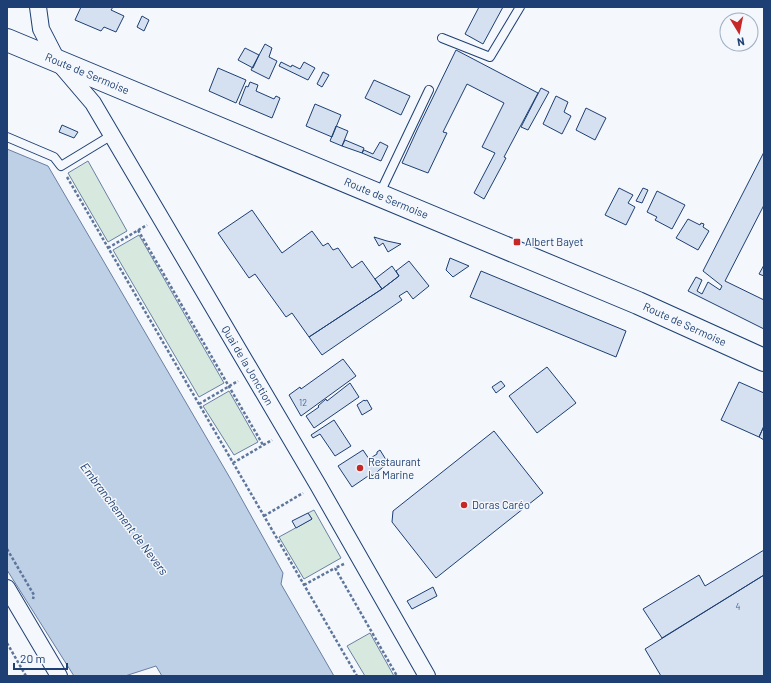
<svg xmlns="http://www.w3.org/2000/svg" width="771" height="683" font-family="Barlow,sans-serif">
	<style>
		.green { fill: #d7e8df; stroke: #687fa3 }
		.water { fill: #bed0e5; stroke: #687fa3 }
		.building { fill: #d5e0f0; stroke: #1d3f73 }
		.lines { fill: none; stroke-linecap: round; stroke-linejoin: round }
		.lane-casing { stroke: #1d3f73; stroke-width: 10 }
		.street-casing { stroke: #1d3f73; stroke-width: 18 }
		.secondary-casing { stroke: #1d3f73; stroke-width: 24 }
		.path { stroke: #5e769c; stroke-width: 2.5; stroke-dasharray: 3 2; stroke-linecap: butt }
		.lane { stroke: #f4f7fb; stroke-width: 8 }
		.street { stroke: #f4f7fb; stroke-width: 16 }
		.secondary { stroke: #f4f7fb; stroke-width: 22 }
		.poi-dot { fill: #c62828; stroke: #f4f7fb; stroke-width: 1.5 }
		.labels { text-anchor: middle; stroke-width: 3; stroke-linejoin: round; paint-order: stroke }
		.number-label { font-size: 9px; fill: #4b6792 }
		.street-label { font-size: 11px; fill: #1d3f73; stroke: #f4f7fb }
		.poi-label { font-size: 11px; fill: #1d3f73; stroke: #f4f7fb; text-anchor: start }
		.water-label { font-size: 12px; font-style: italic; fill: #1d3f73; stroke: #f4f7fb }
	</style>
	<rect width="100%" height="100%" fill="#f4f7fb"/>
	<path class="green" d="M88 161 127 231 108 242 68 173Z
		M139 235 224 383 199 397 113 250Z
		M229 391 258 442 234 455 203 406Z
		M314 510 341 558 304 579 279 537 312 519 308 513Z
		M370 633 394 676H365L347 646Z"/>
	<path class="water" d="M7 149 48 166 230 478 283 573 281 584 334 676H162L156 666 125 676H74L7 570Z"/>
	<path class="building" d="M81 7H113L111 10 124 16 116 32 104 27 101 31 75 20Z
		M479 7H503L483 44 465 34Z
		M142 16 149 20 144 31 137 27Z
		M265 44 272 48 269 57 277 61 269 79 251 70Z
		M245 48 259 55 253 68 238 60Z
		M456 50 538 93 504 157 506 158 484 199 474 193 495 153 482 147 504 103 467 84 443 132 447 133 428 173 402 163 418 128Z
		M281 62 291 67 292 65 300 69 304 62 315 68 308 80 279 66Z
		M218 68 246 80 236 103 209 91Z
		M323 72 329 75 322 87 317 84Z
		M374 80 410 96 401 115 365 98Z
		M250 82 258 85 256 91 274 99 276 96 280 98 272 118 239 104 246 86 248 87Z
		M541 88 549 92 528 130 521 127Z
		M556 96 568 102 564 112 571 116 562 134 543 124Z
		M315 104 341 115 332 137 306 126Z
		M586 108 606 118 595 140 576 130Z
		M62 125 78 132 74 138 59 132Z
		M336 126 348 131 342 146 330 141Z
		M345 140 364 148 362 153 342 146Z
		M380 142 388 146 381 161 362 153 364 150 373 154Z
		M764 152V205L725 281 764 300V329L688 291 696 277 702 280 697 291 702 294 708 282 720 290 722 286 703 271Z
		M619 188 633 195 628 203 635 207 626 225 605 215Z
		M643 188 648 190 642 203 636 201Z
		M657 191 685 205 672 229 655 220 657 217 647 212Z
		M252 210 282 253 312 231 323 246 328 243 333 250 338 248 352 268 362 261 382 289 309 337 292 313 286 317 255 274 249 278 218 233Z
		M688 219 700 225 701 223 704 224 703 227 709 231 698 250 676 238Z
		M374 237 387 241 401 244 388 252 383 243 379 246Z
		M450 258 469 266 453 277 446 270Z
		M409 261 429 286 413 299 407 291 399 296 402 300 322 355 309 337 382 289 399 276 396 271Z
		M764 265V276L759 274Z
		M392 266 399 276 382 289 375 279Z
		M481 271 626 331 616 357 470 297Z
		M343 359 356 376 301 416 289 395 300 387 301 389Z
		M547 367 576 403 537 433 509 396Z
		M501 381 505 386 496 393 492 387Z
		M739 382 764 393V426L759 437 721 420Z
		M350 383 359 397 314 428 306 416 319 407 318 406 326 399 327 401Z
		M364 400 365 401 367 400 372 409 362 415 357 405Z
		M334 420 351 446 335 456 320 434 313 438 311 435Z
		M764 426V440L759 437Z
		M494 431 543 493 436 578 392 522 393 511Z
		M363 450 369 459 377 454V452L380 450 388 463 372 476 371 474 352 487 338 466Z
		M308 513 312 519 296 528 292 521Z
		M764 550V575L662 638 643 609 699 575 705 586Z
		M764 575V676H661L645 649Z
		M433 587 437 596 412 609 407 601Z"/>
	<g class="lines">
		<defs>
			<path id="lane" d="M442 38 490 57 520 7
				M7 137 54 157 61 166 112 135
				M379 195 429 90"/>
			<g id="street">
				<path id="s1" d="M38 7 41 29 58 62 93 103 318 485 427 676"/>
				<path d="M7 588 59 676"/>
			</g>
			<g id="secondary">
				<path id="s2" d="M7 40 638 303 764 360"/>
			</g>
		</defs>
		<use href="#lane" class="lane-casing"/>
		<use href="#street" class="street-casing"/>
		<use href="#secondary" class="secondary-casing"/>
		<path class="path" d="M67 177 357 676
			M138 230 263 445
			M108 248 147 225
			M199 404 238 381
			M233 463 272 440
			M264 516 303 493
			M7 549 34 595 33 599
			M344 564 335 568 397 676
			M304 585 335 568
			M7 643 26 676"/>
		<use href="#lane" class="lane"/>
		<use href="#street" class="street"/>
		<use href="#secondary" class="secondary"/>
	</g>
	<g class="poi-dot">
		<rect x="513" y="238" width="8" height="8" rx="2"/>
		<circle cx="360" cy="468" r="4"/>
		<circle cx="464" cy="505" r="4"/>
	</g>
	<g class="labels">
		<g class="number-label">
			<text x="303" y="406">12</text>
			<text x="738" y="610">4</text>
		</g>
		<g class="street-label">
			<text dy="4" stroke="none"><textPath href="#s2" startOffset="87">Route de Sermoise</textPath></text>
			<text dy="4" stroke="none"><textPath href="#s2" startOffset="411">Route de Sermoise</textPath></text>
			<text dy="4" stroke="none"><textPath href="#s2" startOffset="735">Route de Sermoise</textPath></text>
			<text dy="4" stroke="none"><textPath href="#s1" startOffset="418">Quai de la Jonction</textPath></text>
		</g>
		<g class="poi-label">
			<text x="525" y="246">Albert Bayet</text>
			<text x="368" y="466">Restaurant<tspan x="368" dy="13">La Marine</tspan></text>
			<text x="472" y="509">Doras Caréo</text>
		</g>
		<g class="water-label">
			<text transform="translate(124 519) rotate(53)" y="4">Embranchement de Nevers</text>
		</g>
	</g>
	<rect width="771" height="683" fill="none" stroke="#1d3f73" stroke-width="16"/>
	<g transform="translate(739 32) rotate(170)"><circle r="19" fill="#f4f7fb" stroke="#9eadc5"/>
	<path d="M0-3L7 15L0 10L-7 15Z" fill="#c62828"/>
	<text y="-6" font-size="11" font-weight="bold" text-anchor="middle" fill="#1d3f73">N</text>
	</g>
	<path d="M14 663v6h53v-6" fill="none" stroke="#1d3f73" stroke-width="2"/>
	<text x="20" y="663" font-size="12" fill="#1d3f73" stroke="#f4f7fb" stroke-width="3" paint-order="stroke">20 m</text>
</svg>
